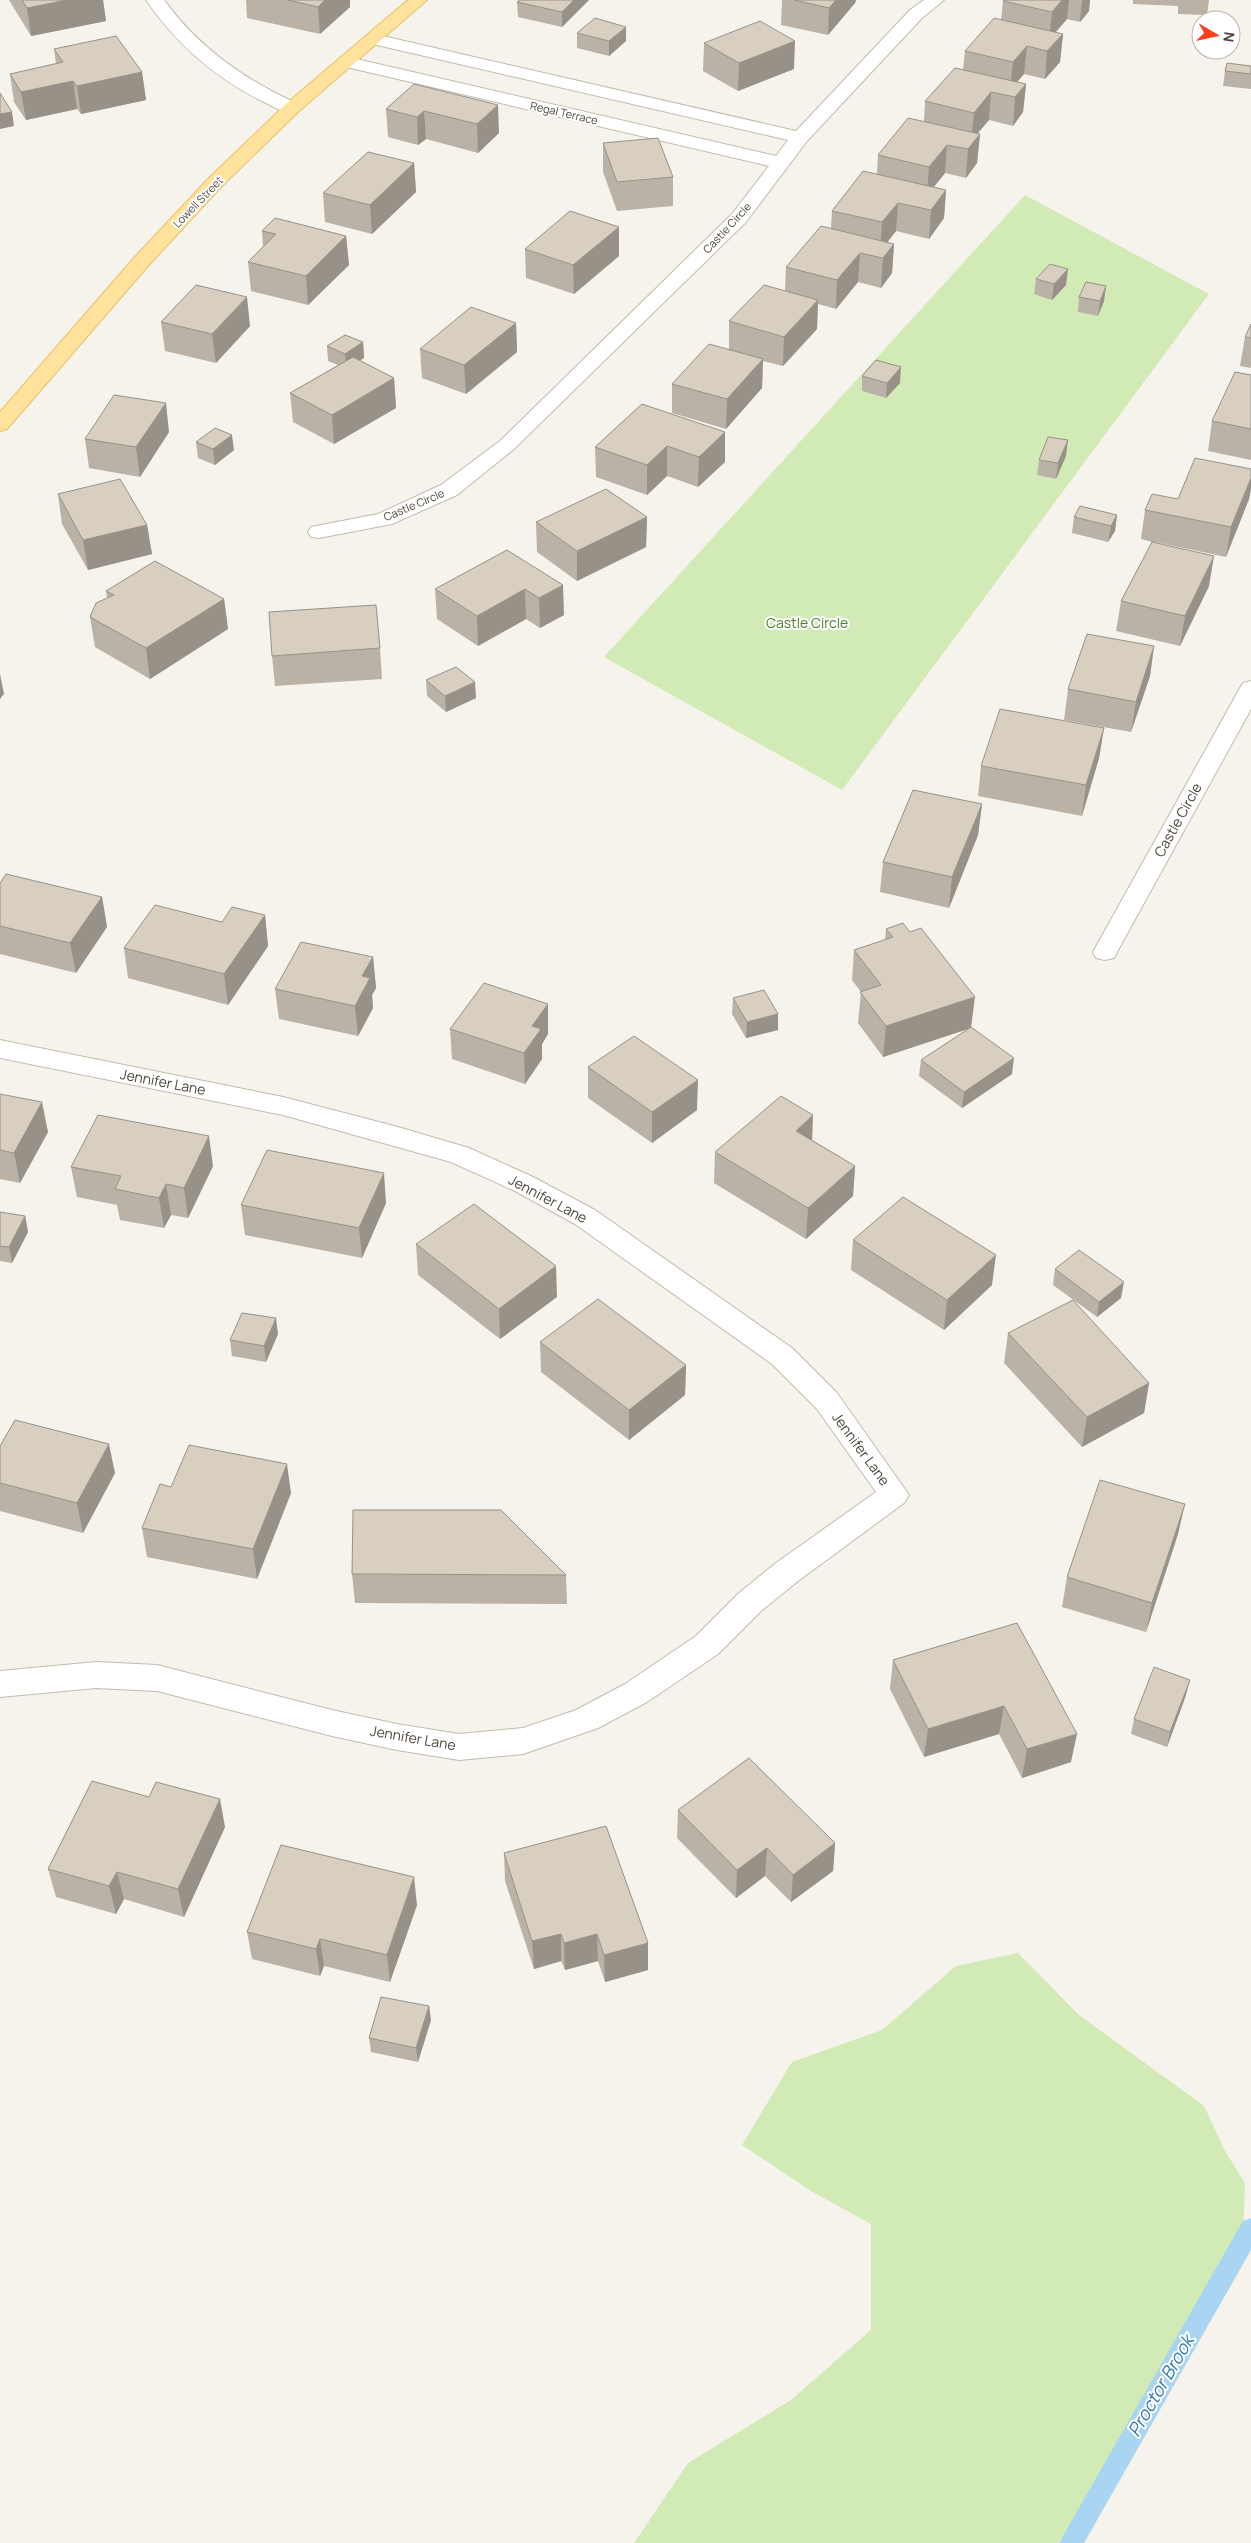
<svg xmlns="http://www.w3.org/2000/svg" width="1251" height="2543" font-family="Manrope,sans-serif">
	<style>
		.green { fill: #d2eab5 }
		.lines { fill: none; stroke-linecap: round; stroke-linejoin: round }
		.stream { fill: #a9d4f2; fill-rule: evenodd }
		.minor-casing { stroke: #c2bbae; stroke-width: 2 }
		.major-casing { stroke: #e6c16a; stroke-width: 2 }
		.minor { fill: #fff; fill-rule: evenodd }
		.major { fill: #ffe39c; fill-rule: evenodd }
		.wall { fill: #bab2a6 }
		.shaded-wall { fill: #979187 }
		.building { fill: #d8cfc1; stroke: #979187 }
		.labels { text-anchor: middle; stroke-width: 4; stroke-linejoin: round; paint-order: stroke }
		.far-street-label { font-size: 11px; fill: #4b4439; stroke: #fff }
		.park-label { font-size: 14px; fill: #4a7f2a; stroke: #fff }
		.street-label { font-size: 14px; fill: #4b4439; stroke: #fff }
		.near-water-label { font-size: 18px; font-style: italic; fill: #2e7ab2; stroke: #fff }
	</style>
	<rect width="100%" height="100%" fill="#f6f3ec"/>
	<path class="green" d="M1025 195 1209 294 842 790 604 657Z
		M1018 1953 1079 2015 1204 2106 1225 2151 1245 2183 1242 2266 1215 2311 1058 2543H634L688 2463 791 2400 871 2330V2224L811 2191 742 2145 792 2062 882 2030 956 1966Z"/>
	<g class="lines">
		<path class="stream" d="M1251 2218V2250L1084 2543H1059L1243 2221Z"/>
		<defs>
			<path id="minor" d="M146 0H164C200 49 244 79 298 104L301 108 298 112C287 115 276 108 266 103 216 79 177 45 146 0Z
				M924 0H944L922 18 807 141 746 222 514 449 457 495 392 524 319 538 311 537 308 532 311 527 378 514 441 485 500 441 732 214 769 166 342 66 339 62 342 58 348 57 776 156 788 140 368 43 365 39 368 35 374 34 796 131 910 10Z
				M1251 681V709L1117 952 1114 958 1105 960 1096 958 1093 952 1240 688 1243 683Z
				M0 1040 283 1097 398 1127 469 1148 533 1177 595 1210 792 1348 837 1393 909 1495 904 1503 798 1581 761 1611 718 1654 647 1702 598 1728 523 1754 459 1760 397 1750 332 1736 157 1691 96 1688 0 1697V1671L96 1662 157 1665 332 1710 397 1724 459 1734 523 1728 576 1710 625 1684 696 1636 739 1593 776 1563 876 1492 817 1409 772 1364 575 1224 515 1191 451 1162 283 1115 0 1058Z"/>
			<path id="major" d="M408 0H427L298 112 221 187 148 266 7 429 0 431V412L134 258 208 179 286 104Z"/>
		</defs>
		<use href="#minor" class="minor-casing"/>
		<use href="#major" class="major-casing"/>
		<use href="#minor" class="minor"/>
		<use href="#major" class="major"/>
	</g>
	<path class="wall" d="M9 0H103L106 21 31 36Z
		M246 0H350V7L320 34 247 18Z
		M520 0H589L562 27 518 17 517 2Z
		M782 0H856L855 3 828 35 781 25Z
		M1004 0H1090L1089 11 1080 22 1067 19 1055 33 1063 34 1060 62 1045 79 1024 74 1017 82 1026 84 1023 112 1013 126 989 120 977 134H980L977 163 966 178 945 173 934 187 946 190 944 218 929 239 896 231 887 243 894 244 892 273 881 288 858 282 836 309 818 304 817 329 783 366 763 361 762 388 726 429 672 413V384L729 349V321L785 291 786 267 831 228 832 211 877 174 878 155 924 122 925 101 963 70 965 51 1001 20 1003 1Z
		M1133 0H1209L1207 15 1178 14V6L1133 4Z
		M577 33 626 41 609 56 577 48Z
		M704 43 794 69 738 91 703 71Z
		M54 49 142 72 146 100 81 114 77 109 26 120 14 102 10 74 56 64Z
		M1251 66V89L1223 86 1225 71Z
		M414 84 499 133 478 153 426 139 418 145 388 137 386 109Z
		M603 143 673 177V206L617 211 603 172Z
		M414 163 416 192 372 234 325 222 323 193Z
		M262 231 346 236 349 265 308 305 251 291 248 262 263 246Z
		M525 249 619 256 574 294 526 278Z
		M1036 279 1066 285 1052 300 1034 294Z
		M1106 286 1104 301 1098 316 1078 312 1079 297Z
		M161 322 250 326 216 363 165 351Z
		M516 323 517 352 466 394 422 378 420 349Z
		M1251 324V368L1240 366 1245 337Z
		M363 342 364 358 359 360 394 378 396 408 334 444 293 422 290 393 338 365 328 361 327 346Z
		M1251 375V460L1208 451 1212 421Z
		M862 376 900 383 886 398 862 391Z
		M642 404 725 462 698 487 667 476 647 495 596 477 595 447Z
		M169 432 140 477 89 468 85 439Z
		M196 442 234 450 215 465 198 458Z
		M1066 456 1056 479 1037 475 1039 460Z
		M1251 469V488L1249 499 1226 557 1155 542 1209 586 1180 646 1116 631 1121 601 1152 542 1141 539 1145 510 1178 499Z
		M58 494 147 525 152 554 88 570 62 524Z
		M1117 515 1115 531 1108 542 1072 533 1074 517Z
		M647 517 646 547 577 581 537 552 536 522Z
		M507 550 564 615 540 628 526 619 478 646 437 619 435 589Z
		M106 591 224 599 228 629 150 679 95 647 90 617 107 598Z
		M1154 646 1150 676 1131 732 1064 720 1068 689Z
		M380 648 382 679 275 686 272 656Z
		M426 680 476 698 446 712 427 696Z
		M1104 728 1099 758 1082 816 978 796 981 766Z
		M982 804 978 835 949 908 880 892 883 862Z
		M0 883 102 897 107 927 76 973 0 954Z
		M265 915 268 946 228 1005 128 978 124 948 222 922Z
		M886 929 1012 1074 962 1108 919 1076 921 1060 968 1029 883 1057 858 1023 861 992 852 980 854 950 885 940Z
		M373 957 376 988 372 995 373 1008 358 1036 279 1019 275 989Z
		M733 998 778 1030 746 1038 732 1014Z
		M548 1004V1034L542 1044V1059L525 1084 452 1059 450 1029Z
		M588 1067 697 1110 652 1143 588 1098Z
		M0 1094 48 1132 20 1183 0 1179Z
		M812 1140 855 1166 853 1196 806 1239 714 1183 715 1152Z
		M213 1166 188 1218 171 1215 164 1228 120 1220 117 1205 77 1197 71 1167Z
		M386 1203 362 1258 245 1235 241 1205Z
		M0 1212 25 1216 28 1232 12 1263 0 1261Z
		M853 1240 992 1285 944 1330 851 1270Z
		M416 1244 557 1297 500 1339 418 1275Z
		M1055 1269 1121 1298 1097 1317 1053 1285Z
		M1008 1333 1149 1383 1144 1413 1082 1447 1004 1363Z
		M278 1334 266 1362 232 1356 230 1340Z
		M540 1342 686 1365 685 1395 629 1440 541 1372Z
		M0 1446 115 1473 83 1533 0 1511Z
		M171 1487 291 1493 257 1579 147 1557 142 1528Z
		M1178 1534 1146 1632 1062 1607 1067 1577Z
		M352 1574 566 1575 567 1604 355 1603Z
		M1017 1623 1071 1762 1022 1778 999 1734 924 1757 890 1689 893 1660Z
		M1186 1695 1167 1747 1131 1734 1134 1719Z
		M149 1797 225 1827 184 1917 124 1899 116 1914 56 1897 48 1869Z
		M678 1810 835 1843 833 1871 791 1902 765 1876 736 1898 677 1838Z
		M504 1853 648 1943V1970L605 1982 598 1961 565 1970 561 1961 534 1969 505 1881Z
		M417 1905 390 1982 324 1966 320 1976 252 1959 247 1932Z
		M431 2020 418 2062 371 2052 369 2038Z"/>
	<path class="shaded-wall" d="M67 0H103L106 21 31 36 27 8Z
		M325 0H350V7L320 34 318 7Z
		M574 0H589L562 27V12Z
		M836 0H856L855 3 828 35 829 8Z
		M1062 0H1069L1067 19 1049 40 1052 12Z
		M1082 0H1090L1089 11 1080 22Z
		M626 27V41L609 56V41Z
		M1063 34 1060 62 1045 79 1047 51Z
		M795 41 794 69 738 91 739 63Z
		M1027 46 1024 74 1010 90 1013 62Z
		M142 72 146 100 81 114 77 86Z
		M73 81 77 109 26 120 21 92Z
		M1026 84 1023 112 1013 126 1015 97Z
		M991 92 989 120 971 141 974 113Z
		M498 105 499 133 478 153 477 124Z
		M424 111 426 139 418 145 417 117Z
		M12 112 14 126 0 129V114Z
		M980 134 977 163 966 178 968 149Z
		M947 145 945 173 927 195 929 167Z
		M414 163 416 192 372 234 370 205Z
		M946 190 944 218 929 239 931 210Z
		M898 203 896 231 880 251 882 222Z
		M619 227V256L574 294 573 265Z
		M346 236 349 265 308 305 306 276Z
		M894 244 892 273 881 288 883 258Z
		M860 253 858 282 836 309 837 280Z
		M1068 269 1066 285 1052 300 1054 284Z
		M1106 286 1104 301 1098 316 1100 301Z
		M247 297 250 326 216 363 212 334Z
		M818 300 817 329 783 366 784 337Z
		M516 323 517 352 466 394 464 365Z
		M363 342 364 358 346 369 345 354Z
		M763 359 762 388 726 429 727 399Z
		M901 367 900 383 886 398 887 383Z
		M394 378 396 408 334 444 332 415Z
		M166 403 169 432 140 477 136 447Z
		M725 432V462L698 487 699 457Z
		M232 435 234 450 215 465 213 449Z
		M1068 440 1066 456 1056 479 1058 463Z
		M667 446V476L647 495V465Z
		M1251 478V488L1249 499 1226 557 1231 527Z
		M1117 515 1115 531 1108 542 1111 526Z
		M647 517 646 547 577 581V551Z
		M147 525 152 554 88 570 83 540Z
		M1214 556 1209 586 1180 646 1185 616Z
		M563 585 564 615 540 628 539 598Z
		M525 589 526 619 478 646 477 616Z
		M224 599 228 629 150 679 146 648Z
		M1154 646 1150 676 1131 732 1136 702Z
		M0 674 4 694 0 699Z
		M475 682 476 698 446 712 445 696Z
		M1104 728 1099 758 1082 816 1086 785Z
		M982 804 978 835 949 908 952 877Z
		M102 897 107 927 76 973 70 943Z
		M265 915 268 946 228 1005 224 974Z
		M373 957 376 988 372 995 373 1008 358 1036 355 1006 362 976Z
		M975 997 971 1028 883 1057 886 1026Z
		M548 1004V1034L542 1044V1059L525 1084 524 1053 532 1026Z
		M778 1014V1030L746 1038 747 1022Z
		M1014 1058 1012 1074 962 1108 964 1092Z
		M698 1080 697 1110 652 1143V1112Z
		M42 1102 48 1132 20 1183 14 1153Z
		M813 1115 812 1145 796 1131Z
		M209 1136 213 1166 188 1218 184 1188Z
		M855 1166 853 1196 806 1239 808 1208Z
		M384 1173 386 1203 362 1258 359 1228Z
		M166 1184 171 1215 164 1228 159 1198Z
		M25 1216 28 1232 12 1263 9 1247Z
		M996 1255 992 1285 944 1330 947 1300Z
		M556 1266 557 1297 500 1339 499 1309Z
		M1124 1282 1121 1298 1097 1317 1099 1302Z
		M276 1318 278 1334 266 1362 264 1346Z
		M686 1365 685 1395 629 1440V1410Z
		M1149 1383 1144 1413 1082 1447 1087 1417Z
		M109 1444 115 1473 83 1533 77 1503Z
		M287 1464 291 1493 257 1579 253 1549Z
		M1185 1504 1178 1534 1146 1632 1152 1603Z
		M1190 1680 1186 1695 1167 1747 1170 1732Z
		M1004 1706 999 1734 924 1757 928 1729Z
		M1077 1734 1071 1762 1022 1778 1027 1749Z
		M220 1799 225 1827 184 1917 178 1889Z
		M835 1843 833 1871 791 1902 793 1875Z
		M767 1848 765 1876 736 1898 737 1870Z
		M117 1872 124 1899 116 1914 109 1886Z
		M414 1877 417 1905 390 1982 387 1955Z
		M561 1934V1961L534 1969 532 1941Z
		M597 1934 598 1961 565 1970 564 1943Z
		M320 1939 324 1966 320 1976 316 1949Z
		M648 1943V1970L605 1982 604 1955Z
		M429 2006 431 2020 418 2062 416 2048Z"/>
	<path class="building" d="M22 0H67L27 8Z
		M288 0H325L318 7Z
		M520 0H574L562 12 517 2Z
		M794 0H836L829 8Z
		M1004 0H1062L1052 12 1003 1Z
		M595 18 626 27 609 41 577 33Z
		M994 18 1063 34 1047 51 1027 46 1013 62 965 51Z
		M760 21 795 41 739 63 704 43Z
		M116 36 142 72 77 86 73 81 21 92 10 74 63 62 54 49Z
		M1227 63 1251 66V74L1225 71Z
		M955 68 1026 84 1015 97 991 92 974 113 925 101Z
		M414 84 498 105 477 124 424 111 417 117 386 109Z
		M0 93 12 112 0 114Z
		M908 118 980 134 968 149 947 145 929 167 878 155Z
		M658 138 673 177 617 182 603 143Z
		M368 152 414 163 370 205 323 193Z
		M863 171 946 190 931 210 898 203 882 222 832 211Z
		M570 211 619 227 573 265 525 249Z
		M275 218 346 236 306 276 248 262 276 234 262 231Z
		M821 226 894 244 883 258 860 253 837 280 786 267Z
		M1050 264 1068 269 1054 284 1036 279Z
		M1086 282 1106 286 1100 301 1079 297Z
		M196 285 247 297 212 334 161 322Z
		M764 285 818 300 784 337 729 321Z
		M471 307 516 323 464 365 420 349Z
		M1251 324V338L1245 337Z
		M345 335 363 342 345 354 327 346Z
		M709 344 763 359 727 399 672 384Z
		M353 357 394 378 332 415 290 393Z
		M876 360 901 367 887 383 862 376Z
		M1235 372 1251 375V429L1212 421Z
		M114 395 166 403 136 447 85 439Z
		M642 404 725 432 699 457 667 446 647 465 595 447Z
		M215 428 232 435 213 449 196 442Z
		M1048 437 1068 440 1058 463 1039 460Z
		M1195 458 1251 469V478L1231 527 1145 510 1152 494 1178 499Z
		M120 479 147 525 83 540 58 494Z
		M606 489 647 517 577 551 536 522Z
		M1080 506 1117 515 1111 526 1074 517Z
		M1152 542 1214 556 1185 616 1121 601Z
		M507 550 563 585 539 598 525 589 477 616 435 589Z
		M155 561 224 599 146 648 90 617 96 603 114 595 106 591Z
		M376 605 380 648 272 656 269 612Z
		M1087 634 1154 646 1136 702 1068 689Z
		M456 667 475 682 445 696 426 680Z
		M1000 709 1104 728 1086 785 981 766Z
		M913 790 982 804 952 877 883 862Z
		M6 874 102 897 70 943 0 926V883Z
		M155 905 222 922 232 907 265 915 224 974 124 948Z
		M903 923 910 932 921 928 975 997 886 1026 860 992 881 985 854 950 893 937 886 929Z
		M301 942 373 957 362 976 370 978 355 1006 275 989Z
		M484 983 548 1004 532 1026 541 1029 524 1053 450 1029Z
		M764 990 778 1014 747 1022 733 998Z
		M971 1027 1014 1058 964 1092 921 1060Z
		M634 1036 698 1080 652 1112 588 1067Z
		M0 1094 42 1102 14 1153 0 1150Z
		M781 1096 813 1115 796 1131 855 1166 808 1208 715 1152Z
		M98 1115 209 1136 184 1188 166 1184 159 1198 115 1189 121 1176 71 1167Z
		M267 1150 384 1173 359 1228 241 1205Z
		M903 1197 996 1255 947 1300 853 1240Z
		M474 1204 556 1266 499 1309 416 1244Z
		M0 1212 25 1216 9 1247 0 1246Z
		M1079 1250 1124 1282 1099 1302 1055 1269Z
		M598 1299 686 1365 629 1410 540 1342Z
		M1073 1300 1149 1383 1087 1417 1008 1333Z
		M242 1313 276 1318 264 1346 230 1340Z
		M15 1420 109 1444 77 1503 0 1483V1446Z
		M189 1445 287 1464 253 1549 142 1528 160 1484 171 1487Z
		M1100 1480 1185 1504 1152 1603 1067 1577Z
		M353 1510H501L566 1575 352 1574Z
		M1017 1623 1077 1734 1027 1749 1004 1706 928 1729 893 1660Z
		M1154 1667 1190 1680 1170 1732 1134 1719Z
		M749 1758 835 1843 793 1875 767 1848 737 1870 678 1810Z
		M92 1781 149 1797 156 1782 220 1799 178 1889 117 1872 109 1886 48 1869Z
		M606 1826 648 1943 604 1955 597 1934 564 1943 561 1934 532 1941 504 1853Z
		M281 1845 414 1877 387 1955 320 1939 316 1949 247 1932Z
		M381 1997 429 2006 416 2048 369 2038Z"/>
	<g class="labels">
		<g class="far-street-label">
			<text transform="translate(564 113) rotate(13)" y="4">Regal Terrace</text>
			<text transform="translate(198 202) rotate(-46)" y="4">Lowell Street</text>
			<text transform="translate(727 228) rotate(-47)" y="4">Castle Circle</text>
			<text transform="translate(414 505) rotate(-23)" y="4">Castle Circle</text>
		</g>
		<g class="park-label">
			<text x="807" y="628">Castle Circle</text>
		</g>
		<g class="street-label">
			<text transform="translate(1178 820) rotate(-61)" y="5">Castle Circle</text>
			<text transform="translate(163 1082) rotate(11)" y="5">Jennifer Lane</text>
			<text transform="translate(548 1199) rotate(28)" y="5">Jennifer Lane</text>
			<text transform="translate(861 1449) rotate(54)" y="5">Jennifer Lane</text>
			<text transform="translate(413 1738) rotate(10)" y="5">Jennifer Lane</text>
		</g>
		<g class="near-water-label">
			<text transform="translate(1161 2386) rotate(-60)" y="6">Proctor Brook</text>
		</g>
	</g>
	<g transform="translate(1216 35) rotate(99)"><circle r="24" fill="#ffffff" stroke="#b7b4b0"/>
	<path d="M0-4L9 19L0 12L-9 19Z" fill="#fc3f1d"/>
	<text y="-8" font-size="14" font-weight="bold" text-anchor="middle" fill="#4b4439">N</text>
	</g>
</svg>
